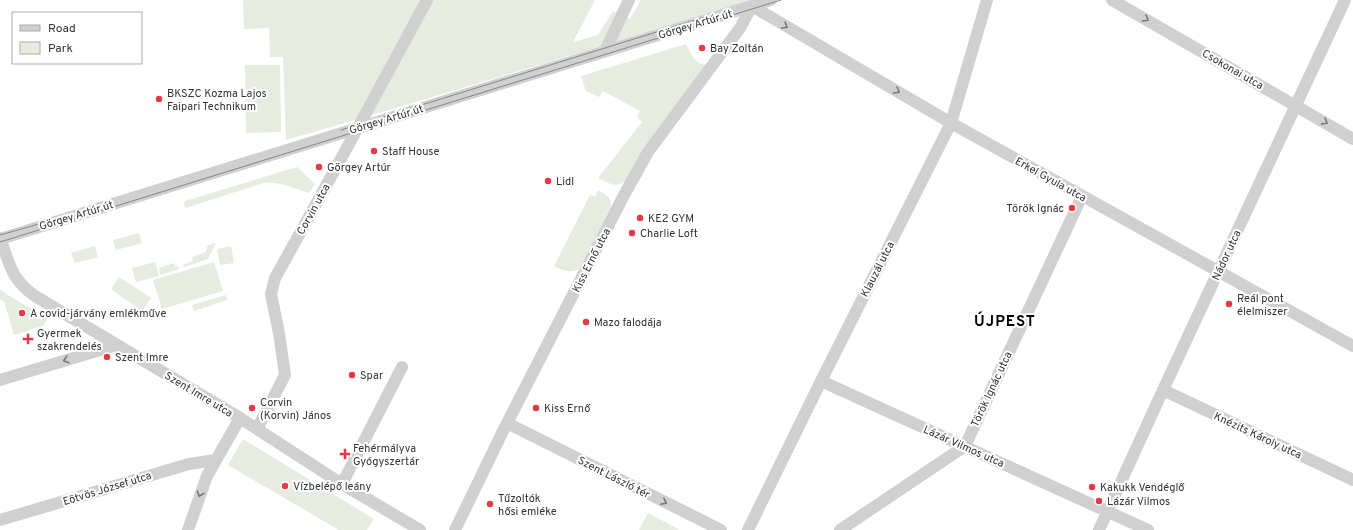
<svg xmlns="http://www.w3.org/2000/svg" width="1353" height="530" font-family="Overpass,sans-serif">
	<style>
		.green { fill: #e6ecdf }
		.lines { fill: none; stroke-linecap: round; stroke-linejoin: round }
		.minor { stroke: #d0d0d0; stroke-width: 12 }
		.tram { stroke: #888; stroke-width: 1 }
		.oneway { stroke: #7a7a7a }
		.poi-dot { fill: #e63946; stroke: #fff; stroke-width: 1.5 }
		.labels { text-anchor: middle; stroke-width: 4; stroke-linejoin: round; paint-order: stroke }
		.street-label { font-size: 11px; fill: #333; stroke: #fff }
		.poi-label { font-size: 11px; fill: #333; stroke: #fff; text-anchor: start }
		.district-label { font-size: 15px; font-weight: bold; letter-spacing: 1px; fill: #000; stroke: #fff }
	</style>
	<rect width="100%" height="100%" fill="#fff"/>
	<path class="green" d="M243 0H595L573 42 598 35 613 11 630 19 641 0H756L369 116 286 140 283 57H270L269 28 244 29Z
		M686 44C691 54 694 63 706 65L625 181C616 189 607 182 598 178L642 122 637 117 640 111 603 91 599 97 586 91 581 76Z
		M245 65H280L281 132 246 133Z
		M297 167 315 184 309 193C294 188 279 181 263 183L186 208 184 205 185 201Z
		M598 190C605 194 612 197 611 206L581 268C571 274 563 271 554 266L590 195 595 197Z
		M139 233 142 243 116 250 113 240Z
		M215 243V245L208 259 184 267 183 265 193 261 192 257 206 252 207 246Z
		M95 246 98 257 75 263 71 253Z
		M231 246 234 263 220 265 217 249Z
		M155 262 159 276 136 282 132 268Z
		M214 262 223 291 162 309 153 280Z
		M174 263 175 267 178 266 179 269 160 275 159 268Z
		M119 277 151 298 142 311 111 289Z
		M0 290 48 319 43 326 14 335 4 301H2L0 299Z
		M226 295 227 300 194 311 192 305Z
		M243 439 374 519 367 530H339L228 465Z
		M648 513 680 530H639Z"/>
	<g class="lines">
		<path class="minor" d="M1112 0 1353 139
			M752 6 951 123 1353 346
			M605 51 629 0
			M0 238C10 264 10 278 35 296L240 418 342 484 420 530
			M0 239 771 0
			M0 380 117 345
			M821 381 1148 530
			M1163 390 1353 480
			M507 423 721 530
			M257 429 285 375 279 333 271 294 275 278C327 185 377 93 427 0
			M342 484 402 367
			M0 520 189 464 215 460
			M188 530 207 476 240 418
			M455 530 503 431 623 197 648 152 740 28 752 6
			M748 530 821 381 951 123 987 0
			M840 530 965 446 1082 196
			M1099 530 1163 390 1345 0"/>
		<path class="tram" d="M341 130 708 16
			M0 235 53 220
			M0 242 781 0"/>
	</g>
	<defs><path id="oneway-chevron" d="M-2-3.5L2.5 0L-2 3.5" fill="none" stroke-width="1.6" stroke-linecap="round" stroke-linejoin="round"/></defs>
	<g class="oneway">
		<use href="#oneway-chevron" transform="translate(1146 19) rotate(30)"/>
		<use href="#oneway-chevron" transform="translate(785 26) rotate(30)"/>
		<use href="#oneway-chevron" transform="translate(897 91) rotate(30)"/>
		<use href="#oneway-chevron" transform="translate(1325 122) rotate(30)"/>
		<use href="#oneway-chevron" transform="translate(66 360) rotate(163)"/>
		<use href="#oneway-chevron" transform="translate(200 494) rotate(109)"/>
		<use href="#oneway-chevron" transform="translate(664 502) rotate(27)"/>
	</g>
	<g class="poi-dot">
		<circle cx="702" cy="48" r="4"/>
		<circle cx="159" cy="99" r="4"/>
		<circle cx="374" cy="151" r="4"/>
		<circle cx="319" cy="167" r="4"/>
		<circle cx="548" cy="181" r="4"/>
		<circle cx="1072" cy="208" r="4"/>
		<circle cx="640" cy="218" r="4"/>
		<circle cx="632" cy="233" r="4"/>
		<circle cx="1229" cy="304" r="4"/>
		<circle cx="22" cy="313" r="4"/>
		<circle cx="586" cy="322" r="4"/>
		<path d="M26 333h4v4h4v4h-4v4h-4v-4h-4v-4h4z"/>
		<circle cx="107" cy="357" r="4"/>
		<circle cx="352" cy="375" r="4"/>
		<circle cx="252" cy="408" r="4"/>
		<circle cx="536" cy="408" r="4"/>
		<path d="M343 448h4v4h4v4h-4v4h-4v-4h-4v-4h4z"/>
		<circle cx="285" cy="486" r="4"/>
		<circle cx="1092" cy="487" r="4"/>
		<circle cx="1099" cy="501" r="4"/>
		<circle cx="490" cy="504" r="4"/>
	</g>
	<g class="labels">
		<g class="street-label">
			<text transform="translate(695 24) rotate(-17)" y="4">Görgey Artúr út</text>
			<text transform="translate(1233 69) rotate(30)" y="4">Csokonai utca</text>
			<text transform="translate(386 119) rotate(-17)" y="4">Görgey Artúr út</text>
			<text transform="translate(1051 179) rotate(29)" y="4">Erkel Gyula utca</text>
			<text transform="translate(313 209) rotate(-61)" y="4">Corvin utca</text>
			<text transform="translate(76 215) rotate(-17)" y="4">Görgey Artúr út</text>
			<text transform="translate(1226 255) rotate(-65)" y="4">Nádor utca</text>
			<text transform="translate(591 260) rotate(-63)" y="4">Kiss Ernő utca</text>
			<text transform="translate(877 269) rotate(-63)" y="4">Klauzál utca</text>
			<text transform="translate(991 389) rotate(-65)" y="4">Török Ignác utca</text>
			<text transform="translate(199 394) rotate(31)" y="4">Szent Imre utca</text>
			<text transform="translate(1258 435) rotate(25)" y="4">Knézits Károly utca</text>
			<text transform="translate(964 446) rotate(24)" y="4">Lázár Vilmos utca</text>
			<text transform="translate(614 477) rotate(27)" y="4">Szent László tér</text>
			<text transform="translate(107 488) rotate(-17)" y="4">Eötvös József utca</text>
		</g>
		<g class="poi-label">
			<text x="710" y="52">Bay Zoltán</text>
			<text x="167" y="97">BKSZC Kozma Lajos<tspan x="167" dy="13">Faipari Technikum</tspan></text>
			<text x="382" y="155">Staff House</text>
			<text x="327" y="171">Görgey Artúr</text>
			<text x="556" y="185">Lidl</text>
			<text x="1064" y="212" text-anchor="end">Török Ignác</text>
			<text x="648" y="222">KE2 GYM</text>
			<text x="640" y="237">Charlie Loft</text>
			<text x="1237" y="302">Reál pont<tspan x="1237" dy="13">élelmiszer</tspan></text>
			<text x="30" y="317">A covid-járvány emlékműve</text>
			<text x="594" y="326">Mazo falodája</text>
			<text x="37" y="337">Gyermek<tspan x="37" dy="13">szakrendelés</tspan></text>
			<text x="115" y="361">Szent Imre</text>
			<text x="360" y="379">Spar</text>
			<text x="260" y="406">Corvin<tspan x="260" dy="13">(Korvin) János</tspan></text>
			<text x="544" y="412">Kiss Ernő</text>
			<text x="353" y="452">Fehérmályva<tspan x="353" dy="13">Gyógyszertár</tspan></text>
			<text x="293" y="490">Vízbelépő leány</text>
			<text x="1100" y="491">Kakukk Vendéglő</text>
			<text x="498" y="502">Tűzoltók<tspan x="498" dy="13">hősi emléke</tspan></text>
			<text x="1107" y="505">Lázár Vilmos</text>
		</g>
		<g class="district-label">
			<text x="1005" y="326">ÚJPEST</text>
		</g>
	</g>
	<rect x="12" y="12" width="130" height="52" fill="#ffffff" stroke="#adadad"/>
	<rect x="20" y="25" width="20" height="6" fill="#d0d0d0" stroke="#adadad"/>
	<text x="48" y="32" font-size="12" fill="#333333">Road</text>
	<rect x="20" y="42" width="20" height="12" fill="#e6ecdf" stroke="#adadad"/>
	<text x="48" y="52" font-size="12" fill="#333333">Park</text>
</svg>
